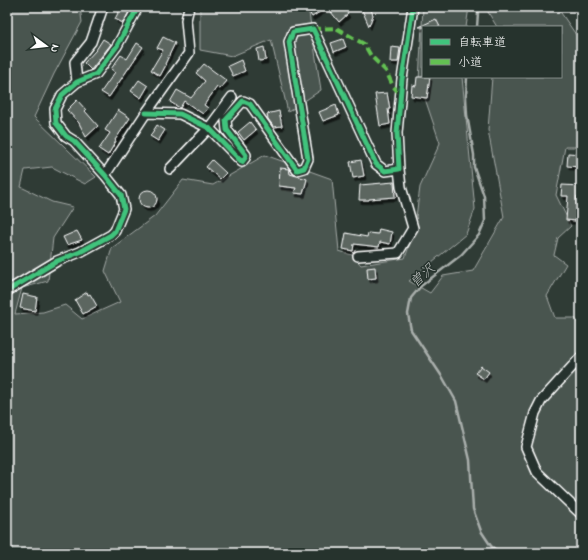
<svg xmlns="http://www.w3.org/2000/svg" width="588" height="560" font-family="'Indie Flower','Klee One',sans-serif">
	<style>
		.green { fill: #4a544f; stroke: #a4aaa7 }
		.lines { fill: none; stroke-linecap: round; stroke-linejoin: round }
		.stream { stroke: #a9afac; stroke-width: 2.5 }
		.building { fill: #5b6661; stroke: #fff; filter: url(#shadow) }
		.minor-casing { stroke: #fff; stroke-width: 12 }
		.minor { stroke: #26332d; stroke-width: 9 }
		.quiet { stroke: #63c152; stroke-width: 4; stroke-dasharray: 8 4; stroke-linecap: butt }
		.cycleway-casing { stroke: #26332d; stroke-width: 8 }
		.cycleway { stroke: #40c37c; stroke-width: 5 }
		.labels { text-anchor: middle; stroke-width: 3; stroke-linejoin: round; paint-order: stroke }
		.water-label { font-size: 14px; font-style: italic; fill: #b8bcba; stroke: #26332d }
	</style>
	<defs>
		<filter id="shadow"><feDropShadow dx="2" dy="3.5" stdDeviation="0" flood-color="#0009"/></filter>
	</defs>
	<rect width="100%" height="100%" fill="#2f3b35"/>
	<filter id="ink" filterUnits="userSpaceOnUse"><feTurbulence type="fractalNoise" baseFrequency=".025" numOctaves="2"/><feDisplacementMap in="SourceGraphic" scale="8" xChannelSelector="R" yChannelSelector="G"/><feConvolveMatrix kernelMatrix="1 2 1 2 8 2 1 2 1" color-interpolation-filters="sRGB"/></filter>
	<g filter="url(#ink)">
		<path class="green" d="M7 7H80L82 22 54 74 34 117 96 177 85 184 52 167 25 170 21 187 52 202 73 207 53 238 48 281 22 288 15 314 43 312 65 305 82 319 120 302 105 271 112 248 155 216 183 180 213 185 265 155 332 179 339 251 352 255 361 265 405 258 414 232 420 187 440 143 419 81 423 7H469L466 27H423V77H462L475 209 466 234 409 281 430 293 443 276 473 271 504 217 488 130 492 77H561V27H497L485 7H557L581 42V147H565L556 195 571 226 558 238 554 255 566 264 547 296 555 318H575L581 327V553H7Z
			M200 7H308L321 90 288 112 271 40 232 56 200 50Z"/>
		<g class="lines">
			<path class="stream" d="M475 7 478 13 477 27
				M467 77 466 97 467 115 474 155V167L484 196 485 221 479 235 461 255 421 286 411 298 408 314 411 330 443 378 456 401 470 460 473 509 481 531 491 546 500 553"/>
		</g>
		<path class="building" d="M121 7 130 10 123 23 115 19Z
			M306 7H327L312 17Z
			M337 7H343L348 14 339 22 331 12Z
			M370 7 373 15 369 26 362 10Z
			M436 19 440 27H419Z
			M163 37 175 43 165 64 166 65 160 76 151 70 163 50 157 48Z
			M103 39 111 44 91 70 84 63 96 50Z
			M343 39 346 47 334 52 331 43Z
			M137 43 143 47 109 97 101 92 115 72 111 69 121 55 127 59Z
			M264 47 266 60 259 61 257 49Z
			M391 47 400 48 398 62H390Z
			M241 60 245 71 233 76 228 66Z
			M204 64 227 81 220 89 217 87 204 105 208 108 203 114 184 101 180 108 170 102 177 90 191 98 205 81 196 73Z
			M417 77H430L427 98 411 96 412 85 416 86Z
			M139 80 148 86 141 98 131 91Z
			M387 93 390 109H388L390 124 380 126 375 94Z
			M77 100 86 110 85 111 98 126 86 137 79 123 67 110Z
			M336 105 339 115 323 121 319 112Z
			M118 110 130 118 115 140 116 141 108 155 99 149 110 133 105 130Z
			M279 111 282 126 274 127 268 119 267 114Z
			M250 122 256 130 244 140 238 132Z
			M157 125 165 130 158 141 150 136Z
			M568 153 581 154 580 167 567 166Z
			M212 160 226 173 220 179 206 167Z
			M361 160 364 176 353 178 350 162Z
			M280 168 289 169 290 174 307 179 303 194 294 193 296 188 279 186Z
			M394 182 395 197 369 199V200H359L360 185Z
			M562 185 581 186V196H577L576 221 566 220 568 196H561Z
			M139 199a9 9 0 1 1 18 0a9 9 0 1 1-18 0Z
			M379 229 392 232 390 244 380 242 379 247 354 244 353 251 343 249 346 233 367 237 368 233 378 234Z
			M77 231 82 240 67 245 63 237Z
			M375 267 376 278 368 279 367 268Z
			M87 292 88 295 90 294 97 306 83 314 75 300Z
			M23 294 37 297 35 311 20 308Z
			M481 366 489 372 484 379 475 373Z"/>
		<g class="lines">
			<defs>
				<path id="minor" d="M77 82 75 62 91 42 103 7
					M146 113 180 114 209 128 242 162 245 158 246 155 227 130 226 120 243 101 250 104 297 170 304 168 308 159 289 42 293 32 313 29 376 164 385 171 399 169 397 133 402 79 413 7
					M170 169 209 128 232 97
					M105 175 146 113 189 53 186 20 189 7
					M358 256 398 253 413 228 401 187 399 169
					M7 291 57 261 80 252 111 235 115 231 124 209 121 195 105 175 74 141 66 136 56 123 55 109 62 95 77 82 96 74 117 46 138 7
					M581 357 541 401 535 413 526 447 537 472 581 514"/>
			</defs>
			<use href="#minor" class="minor-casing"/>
			<use href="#minor" class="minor"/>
			<path class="quiet" d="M313 29 336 28 364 44 371 56 386 71 393 86 401 95"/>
			<defs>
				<path id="cycleway" d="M146 113 180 114 209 128 242 162 245 158 246 155 227 130 226 120 243 101 250 104 297 170 304 168 308 159 289 42 293 32 313 29 376 164 385 171 399 169 397 133 402 79 413 7
					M7 291 57 261 80 252 111 235 115 231 124 209 121 195 105 175 74 141 66 136 56 123 55 109 62 95 77 82 96 74 117 46 138 7"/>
			</defs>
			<use href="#cycleway" class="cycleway-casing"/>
			<use href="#cycleway" class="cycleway"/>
		</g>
	</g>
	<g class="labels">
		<g class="water-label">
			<text transform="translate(422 275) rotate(-42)" y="5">曽沢</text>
		</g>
	</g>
	<rect width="588" height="560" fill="none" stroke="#26332d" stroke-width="24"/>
	<rect x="12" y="12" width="564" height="536" fill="none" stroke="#fff" stroke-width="1.5" filter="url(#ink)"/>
	<rect x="422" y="26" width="140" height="52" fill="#26332d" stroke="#7d8581"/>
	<rect x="430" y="39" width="20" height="6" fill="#40c37c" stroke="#7d8581"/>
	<text x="458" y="46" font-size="12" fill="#ffffff">自転車道</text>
	<rect x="430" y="59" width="20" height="6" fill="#63c152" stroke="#7d8581"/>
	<text x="458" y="66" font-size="12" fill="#ffffff">小道</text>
	<g transform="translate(46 46) rotate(105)" stroke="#26332d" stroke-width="3" paint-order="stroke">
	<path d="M0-3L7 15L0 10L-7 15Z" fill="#ffffff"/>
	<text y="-6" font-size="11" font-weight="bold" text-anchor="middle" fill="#ffffff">N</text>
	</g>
</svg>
